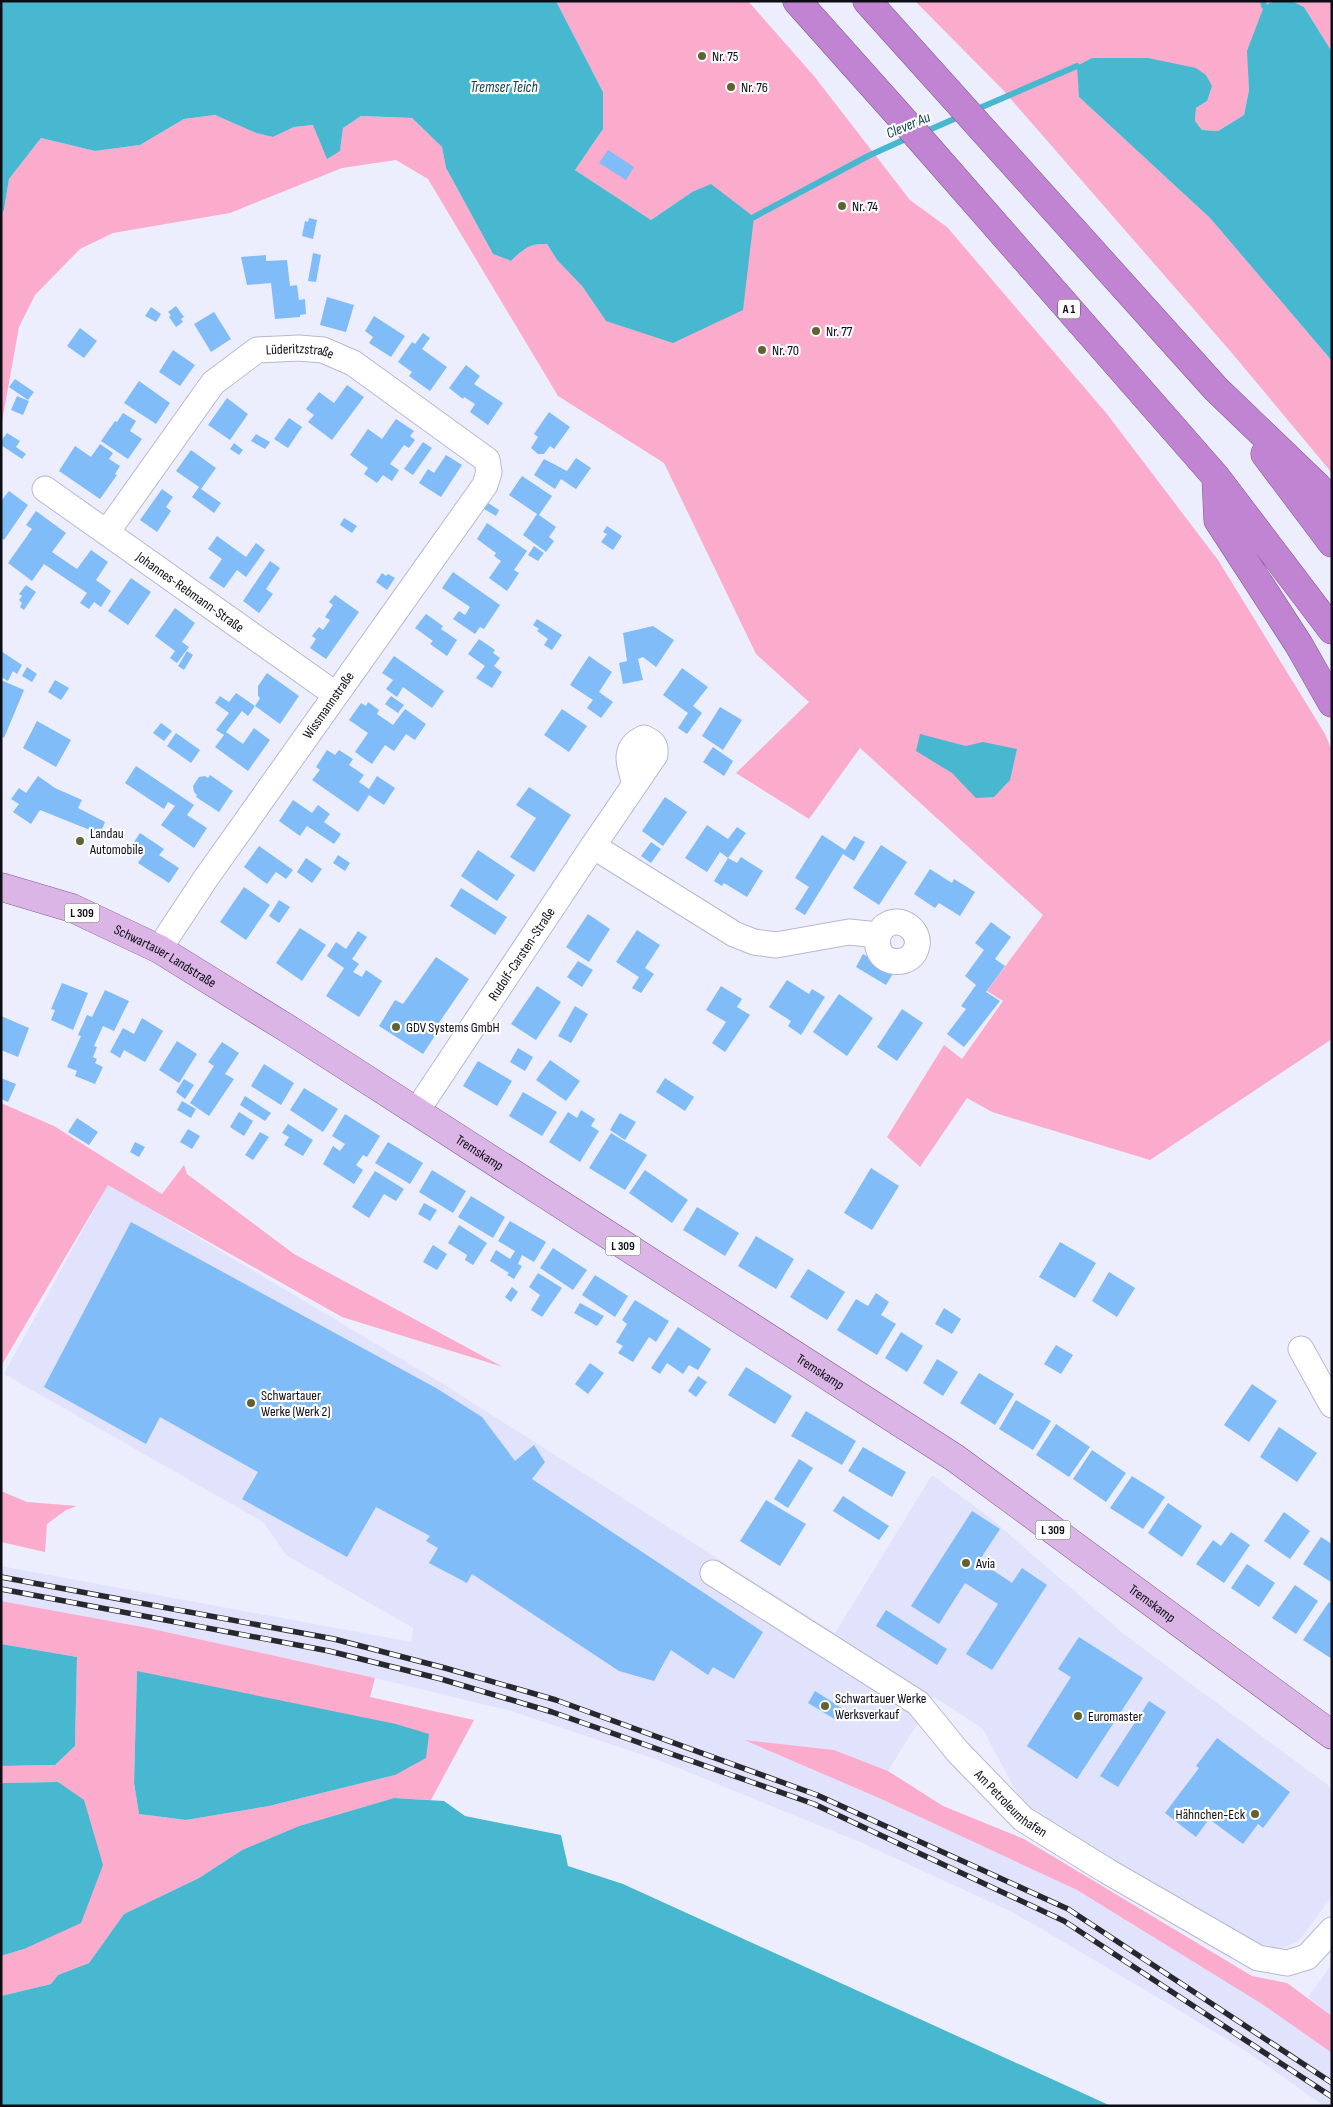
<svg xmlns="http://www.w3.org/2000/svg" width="1333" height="2107" font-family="'Sofia Sans Condensed',sans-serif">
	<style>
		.built { fill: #e1e2fc }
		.green { fill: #fbabcc; fill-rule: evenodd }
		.water { fill: #48b8d0 }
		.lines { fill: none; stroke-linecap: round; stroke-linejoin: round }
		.stream { stroke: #48b8d0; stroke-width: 6 }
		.building { fill: #80bcf7 }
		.minor-casing { stroke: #b7b8cf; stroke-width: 27 }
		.major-casing { stroke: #825a90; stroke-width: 29 }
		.highway-casing { stroke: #825a90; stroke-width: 29 }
		.minor { stroke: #fff; stroke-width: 25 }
		.major { stroke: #dab5e5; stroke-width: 28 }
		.highway { stroke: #c184d3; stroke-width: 28 }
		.rail-casing { stroke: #272730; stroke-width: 5.5 }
		.rail { stroke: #fdfdfd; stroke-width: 4; stroke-dasharray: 11; stroke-linecap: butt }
		.poi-dot { fill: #61622f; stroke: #fdfdfd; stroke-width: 2 }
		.labels { text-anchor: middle; stroke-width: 4.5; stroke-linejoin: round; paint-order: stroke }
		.shield { fill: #fdfdfd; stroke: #55555b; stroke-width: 1 }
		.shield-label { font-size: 12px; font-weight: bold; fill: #0d0d15 }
		.poi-label { font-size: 14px; fill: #0d0d15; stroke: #fdfdfd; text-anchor: start }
		.street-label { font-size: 14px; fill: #0d0d15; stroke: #fdfdfd }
		.water-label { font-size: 15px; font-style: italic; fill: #0e414b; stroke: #fdfdfd }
	</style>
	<rect width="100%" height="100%" fill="#edeefd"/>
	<path class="built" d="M108 1184 440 1382 835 1633 932 1475 988 1516 1125 1635 1332 1788V1896L1299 1941 1283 1948 1258 1951 1025 1808 982 1728 934 1697 888 1771 834 1750 746 1741 879 1798 1077 1890 1262 2004 1332 2053V2106H1324L1249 2053 1162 2000 1012 1912 862 1843 661 1761 511 1711 375 1678 148 1628 1 1601V1566L412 1642 413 1628 286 1555 263 1522 4 1374Z
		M1332 1964V2016L1308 1997Z"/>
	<path class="green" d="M556 1H748L814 76 910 200 947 227 1107 414 1218 560 1325 734 1332 751V1039L1150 1160 992 1112 967 1098 920 1167 887 1137 944 1045 962 1059 1003 1001 987 991 1043 915 860 748 809 819 736 773 809 702 756 654 664 463 558 396 428 179 396 160 342 168 230 213 113 233 80 249 35 295 19 327 1 427V215L4 210 9 179 41 138 95 151 140 145 184 119 215 115 256 133 273 137 294 127 313 125 340 151 343 128 361 116 412 118 442 147 446 168 493 254 511 261C523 249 530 243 547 244L557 260 582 286 606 321 692 192 651 220 575 170 603 129V92Z
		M915 1H1274L1264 6 1248 51 1249 90 1244 115 1218 131 1202 130 1195 121 1196 108 1207 101 1079 97 1210 218 1332 361V473L1231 352 1003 90Z
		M1292 1H1332V52L1304 7Z
		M1 1103 54 1126 162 1194 184 1165 187 1174 294 1254 503 1367 342 1317 108 1185 1 1366Z
		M1 1491 27 1502 77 1506 66 1510 47 1524 45 1552 1 1542Z
		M1 1601 148 1628 375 1678 370 1697 474 1720 431 1800 394 1798 299 1826 242 1850 199 1878 124 1914 89 1963 58 1975 51 1984 1 1996V1956L24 1949 58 1782 1 1783V1766L55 1765 75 1746 77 1657 1 1644ZM137 1671 395 1775 269 1806 186 1820 139 1814 134 1783Z
		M744 1740 834 1750 888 1771 943 1806 1024 1839 1252 1976 1287 1983 1332 2016V2053L1262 2004 1077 1890 879 1798Z"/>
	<path class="water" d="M1 1H556L603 92V129L575 170 651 220 692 192 711 184 754 217 743 310 673 343 606 321 582 286 557 260 547 244C530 243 523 249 511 261L493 254 446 168 442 147 412 118 361 116 343 128 340 151 327 159 313 125 294 127 273 137 256 133 215 115 184 119 140 145 95 151 41 138 9 179 4 210 1 215Z
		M1274 1H1292L1304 7 1332 52V361L1210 218 1079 97 1077 66 1092 58H1148L1196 68 1206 75 1212 86 1207 101 1196 108 1195 121 1202 130 1218 131 1244 115 1249 90 1247 51 1264 6Z
		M920 734 966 746 983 742 1017 749 1010 780 994 797 976 798 952 773 916 751Z
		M1 1644 77 1657 75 1746 55 1765 1 1766Z
		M137 1671 396 1724 429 1734 426 1758 395 1775 269 1806 186 1820 139 1814 134 1783Z
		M58 1782 84 1800 103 1865 81 1923 24 1949 1 1956V1783Z
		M394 1798 444 1801 465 1816 561 1835 568 1866 623 1884 1111 2106H1V1996L51 1984 58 1975 89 1963 124 1914 199 1878 242 1850 299 1826Z"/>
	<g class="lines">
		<path class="stream" d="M1263 1 1264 6
			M975 110 1077 66
			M922 133 961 116
			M754 217 868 156 910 137"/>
	</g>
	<path class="building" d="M608 150 634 167 626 180 599 163Z
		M309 218 317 220 313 239 302 236 305 221 308 222Z
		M313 253 321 255 316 282 308 281Z
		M266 255V261L287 260 290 286 297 285 299 300 305 299 306 314 300 315V317L275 319 271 283 247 285 241 257Z
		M327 297 354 305 346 332 320 325Z
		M176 306 184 317 181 319 183 322 176 327 169 317 171 315 168 312Z
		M151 307 161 314 156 322 145 316Z
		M214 312 231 339 211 352 194 324Z
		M374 316 405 336 391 357 369 343 373 337 365 331Z
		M80 328 97 341 84 358 67 346Z
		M423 333 430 338 422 349 447 367 430 391 409 376 412 372 398 362 412 342 415 344Z
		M173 350 195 365 180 386 159 372Z
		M466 365 480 376 474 384 503 403 488 425 470 412 475 404 464 397 463 399 449 388Z
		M15 379 34 392 28 400 9 387Z
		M139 381 170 403 156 424 124 403Z
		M347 385 364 397 332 440 308 422 314 415 306 409 319 392 334 403Z
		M17 396 29 401 23 415 11 410Z
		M227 398 248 414 230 440 208 425Z
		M549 412 570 427 554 449 550 446 544 454H538L531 448 538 437 534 434Z
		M123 413 136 421 130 431 142 439 128 459 101 441 115 421 117 422Z
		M289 418 302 427 288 448 274 439Z
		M396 419 414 431 410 436 415 440 409 448 404 445 390 464 399 470 392 481 383 475 377 483 364 474 368 468 350 455 368 429 382 439Z
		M7 433 20 441 16 447 26 454 22 459 1 445V441Z
		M256 434 270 442 265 449 251 441Z
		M423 442 432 448 413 475 404 469Z
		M234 443 243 450 239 455 230 449Z
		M100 444 113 453 109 459 120 466 115 474 117 475 100 499 59 471 75 446 91 457Z
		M191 450 216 468 201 489 221 503 214 513 192 497 199 487 176 471Z
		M446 455 462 465 441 497 419 483 428 469 434 473Z
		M576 458 591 468 576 489 561 479 555 489 534 475 544 459 567 471Z
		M522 476 552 496 539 515 556 527 549 537 554 541 546 552 523 535 537 514 509 495Z
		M162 489 173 497 166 507 171 511 157 532 140 520Z
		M9 491 28 505 4 540 1 538V501Z
		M488 503 499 510 496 516 484 509Z
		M36 511 66 533 52 552 77 569 91 550 108 562 96 580 111 591 101 607 94 602 89 609 80 603 87 593 44 564 32 581 8 563 32 529 26 525Z
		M344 518 357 526 352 533 340 525Z
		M487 523 527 551 514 570 519 573 507 591 489 578 501 561 494 556 496 553 477 539Z
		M607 526 622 536 613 550 601 542 607 534 603 532Z
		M217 536 246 557 256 543 265 550 246 577 237 570 224 588 209 578 222 559 208 549Z
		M534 546 544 553 538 561 528 555Z
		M270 561 280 568 266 589 273 594 259 613 243 601Z
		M453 572 500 605 484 629 480 627 475 634 453 619 459 611 465 615 470 607 442 588Z
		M382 573 386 576 388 574 395 578 387 590 376 582Z
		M131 578 151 592 128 625 108 611Z
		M26 585 36 592 24 610 20 607 22 603 19 600 22 596 19 594Z
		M335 595 359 612 326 659 310 648 316 639 312 636 319 627 323 630 330 620 325 617 333 605 329 602Z
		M175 608 195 623 182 642 189 647 177 663 170 658 175 651 155 636Z
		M426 614 443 626 441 629 457 640 447 656 430 644 433 641 415 628Z
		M537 619 562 635 552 650 544 645 548 639 537 631 539 629 533 625Z
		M653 626 674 640 656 667 643 657 638 659 643 680 623 684 619 663 627 661 623 633Z
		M479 639 495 650 493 653 500 658 494 666 502 672 492 688 476 678 485 666 468 654Z
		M1 651 22 665 17 674 13 671 8 681 1 677Z
		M187 651 193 655 184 670 178 666Z
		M394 656 444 691 432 708 403 687 397 697 386 689 393 680 382 673Z
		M589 656 612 672 599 692 613 702 601 718 587 708 593 700 570 685Z
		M27 667 37 674 32 682 22 676Z
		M682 668 708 687 693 706 702 713 687 734 678 728 688 713 663 695Z
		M267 673 299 696 280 724 255 706 260 698 258 696V686Z
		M1 680 24 690 4 738 1 736Z
		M55 680 69 688 61 700 48 692Z
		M236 693 255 706 248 716 242 711 226 732 243 744 254 728 270 740 248 771 215 747 224 735 216 730 229 713 215 703 220 696 229 702Z
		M391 696 404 705 398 713 385 704Z
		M368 702 379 710 377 714 393 725 405 709 426 724 415 740 406 734 394 751 385 745 372 764 355 752 368 733 349 720 361 703 366 706Z
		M720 707 742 720 723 750 702 736Z
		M562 709 587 726 569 752 544 735Z
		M37 721 71 740 56 767 23 748Z
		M161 723 172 731 164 741 153 733Z
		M176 733 200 750 191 763 167 746Z
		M713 747 733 761 724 776 703 762Z
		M327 750 335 755 339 750 353 759 349 765 364 775 359 782 369 789 377 776 395 788 384 805 369 795 358 812 312 780 320 770 316 767Z
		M136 766 194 805 187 815 207 828 194 848 161 825 175 806 168 802 164 809 125 783Z
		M210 775 233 791 219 812 196 797 197 795 194 792 193 786 199 777 205 776 208 778Z
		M38 776 55 788 82 800 78 808 105 822 100 834 40 810 31 824 13 812 19 804 11 799 19 788 26 793Z
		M529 787 571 815 534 872 510 857 536 818 516 805Z
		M665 797 687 812 663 846 642 831Z
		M293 800 312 813 318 805 330 814 324 822 341 834 334 844 307 826 300 836 279 821Z
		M707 825 728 839 737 827 746 833 728 858 737 863 741 857 763 871 747 897 724 883 722 886 714 881 728 858 720 852 707 872 685 858Z
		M140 833 164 849 159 855 179 868 169 883 138 863 144 854 132 845Z
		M822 835 845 850 854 836 865 842 854 861 843 854 805 915 795 909 809 887 795 878Z
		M651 842 661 849 651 863 641 856Z
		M881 845 907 862 879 905 853 888Z
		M259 846 293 870 286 879 276 872 267 884 244 867Z
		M478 850 515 875 497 901 461 876Z
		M338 855 350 863 345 871 333 863Z
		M306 858 322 869 312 883 297 872Z
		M930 869 952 883 954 879 975 892 960 916 939 903 935 908 914 894Z
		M244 887 270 905 246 940 220 922Z
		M461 888 507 917 495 935 450 906Z
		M279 900 290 907 279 923 269 916Z
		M588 914 610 929 589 962 566 947Z
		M991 922 1011 937 995 959 1005 966 986 992 1000 1001 964 1047 947 1034 966 1009 961 1006 976 985 965 976 984 950 975 943Z
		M300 928 326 945 302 981 276 963Z
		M637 930 660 945 645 968 654 974 641 993 632 988 639 977 616 962Z
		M358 931 367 937 352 959 359 964 353 972 362 977 366 970 382 981 359 1017 326 996 344 968 327 956 336 942 346 949Z
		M863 954 894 972 886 985 856 967Z
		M436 957 469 979 436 1027 440 1028 423 1054 379 1026 395 1000 403 1004Z
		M578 961 593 970 582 987 567 977Z
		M787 980 809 994 812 989 825 997 801 1035 788 1026 791 1021 769 1007Z
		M62 983 88 993 73 1030 51 1020 55 1010 51 1009Z
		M537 986 561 1002 536 1040 511 1024Z
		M721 986 742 999 737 1007 750 1015 725 1052 712 1043 726 1022 706 1010Z
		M105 990 129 1001 114 1031 103 1026 94 1046 97 1047 93 1057 97 1059 95 1063 103 1067 95 1084 75 1076 77 1071 67 1067 81 1036 78 1035 87 1015 92 1017Z
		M839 994 873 1018 847 1056 813 1032Z
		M575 1006 588 1014 571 1043 558 1036Z
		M902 1009 923 1023 897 1061 877 1047Z
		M1 1016 29 1028 18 1057 1 1050Z
		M142 1018 163 1031 145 1062 124 1050 120 1058 110 1052 123 1028 134 1034Z
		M177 1041 197 1054 179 1083 159 1070Z
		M222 1042 239 1053 225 1074 234 1079 209 1116 190 1103 214 1066 208 1062Z
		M518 1048 533 1057 525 1071 510 1062Z
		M550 1060 580 1081 566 1101 536 1080Z
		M478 1061 512 1081 497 1106 463 1086Z
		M264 1064 294 1083 281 1105 251 1086Z
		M1 1078 16 1084 8 1102 1 1099Z
		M665 1078 694 1097 685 1111 656 1092Z
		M184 1079 194 1085 185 1099 176 1092Z
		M304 1088 338 1109 323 1132 290 1110Z
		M523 1092 557 1112 542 1136 509 1116Z
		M245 1096 271 1113 265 1121 240 1105Z
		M182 1101 196 1109 191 1118 177 1110Z
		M581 1110 595 1119 591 1126 599 1131 580 1162 549 1142 568 1112 577 1118Z
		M239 1112 253 1121 244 1136 230 1127Z
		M620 1113 636 1122 625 1140 610 1130Z
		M345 1114 380 1136 367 1157 363 1155 356 1165 363 1170 354 1184 323 1164 333 1146 340 1151 345 1144 332 1136Z
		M77 1118 98 1132 89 1145 68 1132Z
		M288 1124 313 1140 303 1156 284 1145 289 1137 282 1133Z
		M188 1129 200 1136 192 1149 180 1142Z
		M260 1132 269 1137 253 1160 245 1155Z
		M611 1133 647 1155 625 1190 589 1168Z
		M135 1142 145 1147 139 1157 130 1152Z
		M388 1142 423 1163 410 1184 375 1163Z
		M871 1168 899 1186 872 1230 844 1213Z
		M432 1170 466 1191 453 1213 419 1192Z
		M645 1170 688 1200 672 1223 629 1193Z
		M375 1171 404 1189 396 1201 384 1194 369 1218 352 1207Z
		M471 1196 505 1217 493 1238 458 1217Z
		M424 1203 437 1210 430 1221 418 1214Z
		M697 1207 739 1233 725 1256 683 1230Z
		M510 1221 546 1242 534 1262 522 1255 518 1264 522 1266 514 1279 507 1275 509 1273 490 1261 496 1250 510 1259 515 1251 498 1241Z
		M131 1222 436 1388 482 1417 515 1461 534 1445 545 1462 532 1479 763 1632 734 1679 713 1667 708 1675 671 1650 654 1681 619 1671 472 1574 467 1583 429 1563 438 1548 426 1541 430 1536 376 1507 347 1557 242 1499 258 1472 160 1417 146 1444 44 1387Z
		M459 1225 487 1243 473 1265 465 1260 467 1255 448 1243Z
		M756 1236 794 1259 776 1289 738 1266Z
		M1060 1242 1096 1263 1075 1298 1039 1277Z
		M433 1245 447 1254 437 1270 423 1262Z
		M553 1248 587 1270 573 1290 540 1268Z
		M808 1269 845 1292 827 1320 790 1297Z
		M1109 1272 1135 1288 1117 1317 1092 1301Z
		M538 1273 562 1288 542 1317 531 1310 540 1295 529 1287Z
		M595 1275 628 1296 615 1317 582 1295Z
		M512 1287 518 1292 511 1302 505 1297Z
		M876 1293 889 1302 881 1315 896 1324 877 1355 837 1330 856 1299 868 1306Z
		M635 1300 669 1321 656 1342 649 1337 633 1362 618 1353 623 1346 616 1342 627 1324 622 1320Z
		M580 1303 604 1316 597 1326 574 1313Z
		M944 1308 961 1319 952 1334 935 1324Z
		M678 1327 711 1349 698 1370 689 1365 683 1374 667 1363 660 1374 651 1368Z
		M901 1332 923 1346 907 1372 885 1358Z
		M1056 1345 1073 1355 1061 1374 1044 1364Z
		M937 1359 958 1372 943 1396 923 1383Z
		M590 1363 604 1373 588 1394 575 1384Z
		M746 1367 792 1396 775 1424 728 1395Z
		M979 1373 1014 1394 995 1425 960 1403Z
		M698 1376 707 1382 696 1397 688 1391Z
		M1252 1384 1277 1401 1249 1442 1224 1425Z
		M1016 1400 1051 1421 1033 1450 999 1429Z
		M806 1411 856 1441 842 1465 791 1436Z
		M1056 1424 1090 1447 1069 1477 1036 1455Z
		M1279 1427 1317 1453 1297 1482 1260 1457Z
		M863 1447 906 1472 892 1497 848 1471Z
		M1092 1450 1126 1473 1106 1502 1073 1479Z
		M799 1459 813 1468 788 1508 774 1499Z
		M1132 1476 1165 1497 1143 1529 1110 1508Z
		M843 1496 889 1526 879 1540 833 1511Z
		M766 1500 806 1524 780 1566 740 1541Z
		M1168 1503 1202 1526 1182 1557 1148 1533Z
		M972 1511 1000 1529 979 1561 1012 1583 1022 1568 1047 1585 992 1670 966 1654 998 1604 965 1583 939 1624 911 1606Z
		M1284 1512 1310 1531 1290 1559 1264 1541Z
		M1231 1532 1250 1545 1224 1583 1196 1564 1213 1540 1221 1546Z
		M1321 1537 1332 1544 1331 1582 1303 1564Z
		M1247 1564 1275 1583 1259 1607 1231 1588Z
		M1295 1585 1318 1601 1296 1634 1272 1618Z
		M1329 1602 1332 1604V1659L1303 1640Z
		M886 1610 947 1649 937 1665 876 1626Z
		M1079 1637 1143 1678 1077 1779 1027 1746 1071 1677 1058 1669Z
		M815 1691 845 1710 838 1721 808 1703Z
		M1149 1701 1166 1712 1118 1787 1100 1776Z
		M1217 1738 1290 1792 1263 1828 1258 1824 1243 1844 1209 1819 1196 1837 1165 1813 1199 1768 1196 1766Z"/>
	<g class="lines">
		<defs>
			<g id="minor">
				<path id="s1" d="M45 489 335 694"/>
				<path id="s2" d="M107 532 213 383 257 350 299 348 323 350 353 363 487 460 489 472 485 485 206 878 159 949"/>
				<path d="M593 846 655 755C656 745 653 742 644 738 622 748 629 765 635 783"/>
				<path id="s3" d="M416 1112 593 846 734 934 754 942 776 945 849 932 878 935C880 932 882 928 885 926 900 914 923 931 916 949 910 967 881 965 878 947 877 943 878 938 878 935"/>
				<path d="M1301 1349 1332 1405"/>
				<path id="s4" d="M713 1573 918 1703 958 1752 1023 1819 1107 1871 1258 1958 1287 1963 1307 1957 1332 1930"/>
			</g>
			<g id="major">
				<path id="s5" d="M1 887 72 908 159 949 293 1032 955 1458 1332 1735"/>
			</g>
			<path id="highway" d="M797 1 921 140 1216 477 1332 630
				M867 1 1216 389 1317 486 1332 504
				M1265 454 1332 543
				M1216 477 1218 520 1299 645 1332 703"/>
		</defs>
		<use href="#minor" class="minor-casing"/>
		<use href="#major" class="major-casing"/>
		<use href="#highway" class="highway-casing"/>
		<use href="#minor" class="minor"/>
		<use href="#major" class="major"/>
		<use href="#highway" class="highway"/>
		<defs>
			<path id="rail" d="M1 1577 334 1639 445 1668 556 1700 817 1795 1068 1909 1332 2083
				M1 1589 329 1651 441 1679 552 1712 814 1804 1064 1921 1332 2097"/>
		</defs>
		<use href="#rail" class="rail-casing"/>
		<use href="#rail" class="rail"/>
	</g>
	<g class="poi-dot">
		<circle cx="702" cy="56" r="5"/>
		<circle cx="731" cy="87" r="5"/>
		<circle cx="842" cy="206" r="5"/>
		<circle cx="816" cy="331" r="5"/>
		<circle cx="762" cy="350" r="5"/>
		<circle cx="80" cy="841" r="5"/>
		<circle cx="396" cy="1027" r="5"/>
		<circle cx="251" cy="1403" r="5"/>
		<circle cx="966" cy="1563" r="5"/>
		<circle cx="825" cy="1706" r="5"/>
		<circle cx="1078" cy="1716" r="5"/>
		<circle cx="1255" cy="1814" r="5"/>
	</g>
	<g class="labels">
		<g class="shield">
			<rect x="1058" y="299.5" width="22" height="19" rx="4"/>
			<rect x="64.5" y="903.5" width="35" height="19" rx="4"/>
			<rect x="605.5" y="1236.5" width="35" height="19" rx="4"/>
			<rect x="1035.5" y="1520.5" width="35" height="19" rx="4"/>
		</g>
		<g class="shield-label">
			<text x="1069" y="313">A 1</text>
			<text x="82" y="917">L 309</text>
			<text x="623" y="1250">L 309</text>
			<text x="1053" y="1534">L 309</text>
		</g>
		<g class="poi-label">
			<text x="712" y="61">Nr. 75</text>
			<text x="741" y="92">Nr. 76</text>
			<text x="852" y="211">Nr. 74</text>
			<text x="826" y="336">Nr. 77</text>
			<text x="772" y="355">Nr. 70</text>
			<text x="90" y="838">Landau<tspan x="90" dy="16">Automobile</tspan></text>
			<text x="406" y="1032">GDV Systems GmbH</text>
			<text x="261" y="1400">Schwartauer<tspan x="261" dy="16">Werke (Werk 2)</tspan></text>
			<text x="976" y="1568">Avia</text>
			<text x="835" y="1703">Schwartauer Werke<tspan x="835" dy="16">Werksverkauf</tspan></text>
			<text x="1088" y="1721">Euromaster</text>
			<text x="1245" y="1819" text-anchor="end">Hähnchen-Eck</text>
		</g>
		<g class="street-label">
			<text dy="5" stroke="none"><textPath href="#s2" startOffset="281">Lüderitzstraße</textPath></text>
			<text dy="5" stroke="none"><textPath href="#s1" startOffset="178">Johannes-Rebmann-Straße</textPath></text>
			<text transform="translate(328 705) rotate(-55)" y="5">Wissmannstraße</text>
			<text dy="5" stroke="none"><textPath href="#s3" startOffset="190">Rudolf-Carsten-Straße</textPath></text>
			<text dy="5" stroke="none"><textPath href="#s5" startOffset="179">Schwartauer Landstraße</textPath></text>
			<text dy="5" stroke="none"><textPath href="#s5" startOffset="550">Tremskamp</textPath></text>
			<text dy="5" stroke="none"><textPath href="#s5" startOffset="955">Tremskamp</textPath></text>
			<text dy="5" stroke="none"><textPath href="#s5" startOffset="1360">Tremskamp</textPath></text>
			<text dy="5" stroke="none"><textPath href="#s4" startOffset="380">Am Petroleumhafen</textPath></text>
		</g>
		<g class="water-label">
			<text x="504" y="92">Tremser Teich</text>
			<text transform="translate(908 125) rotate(-23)" y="5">Clever Au</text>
		</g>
	</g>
	<rect width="1333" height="2107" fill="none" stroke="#0d0d15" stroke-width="5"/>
</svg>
